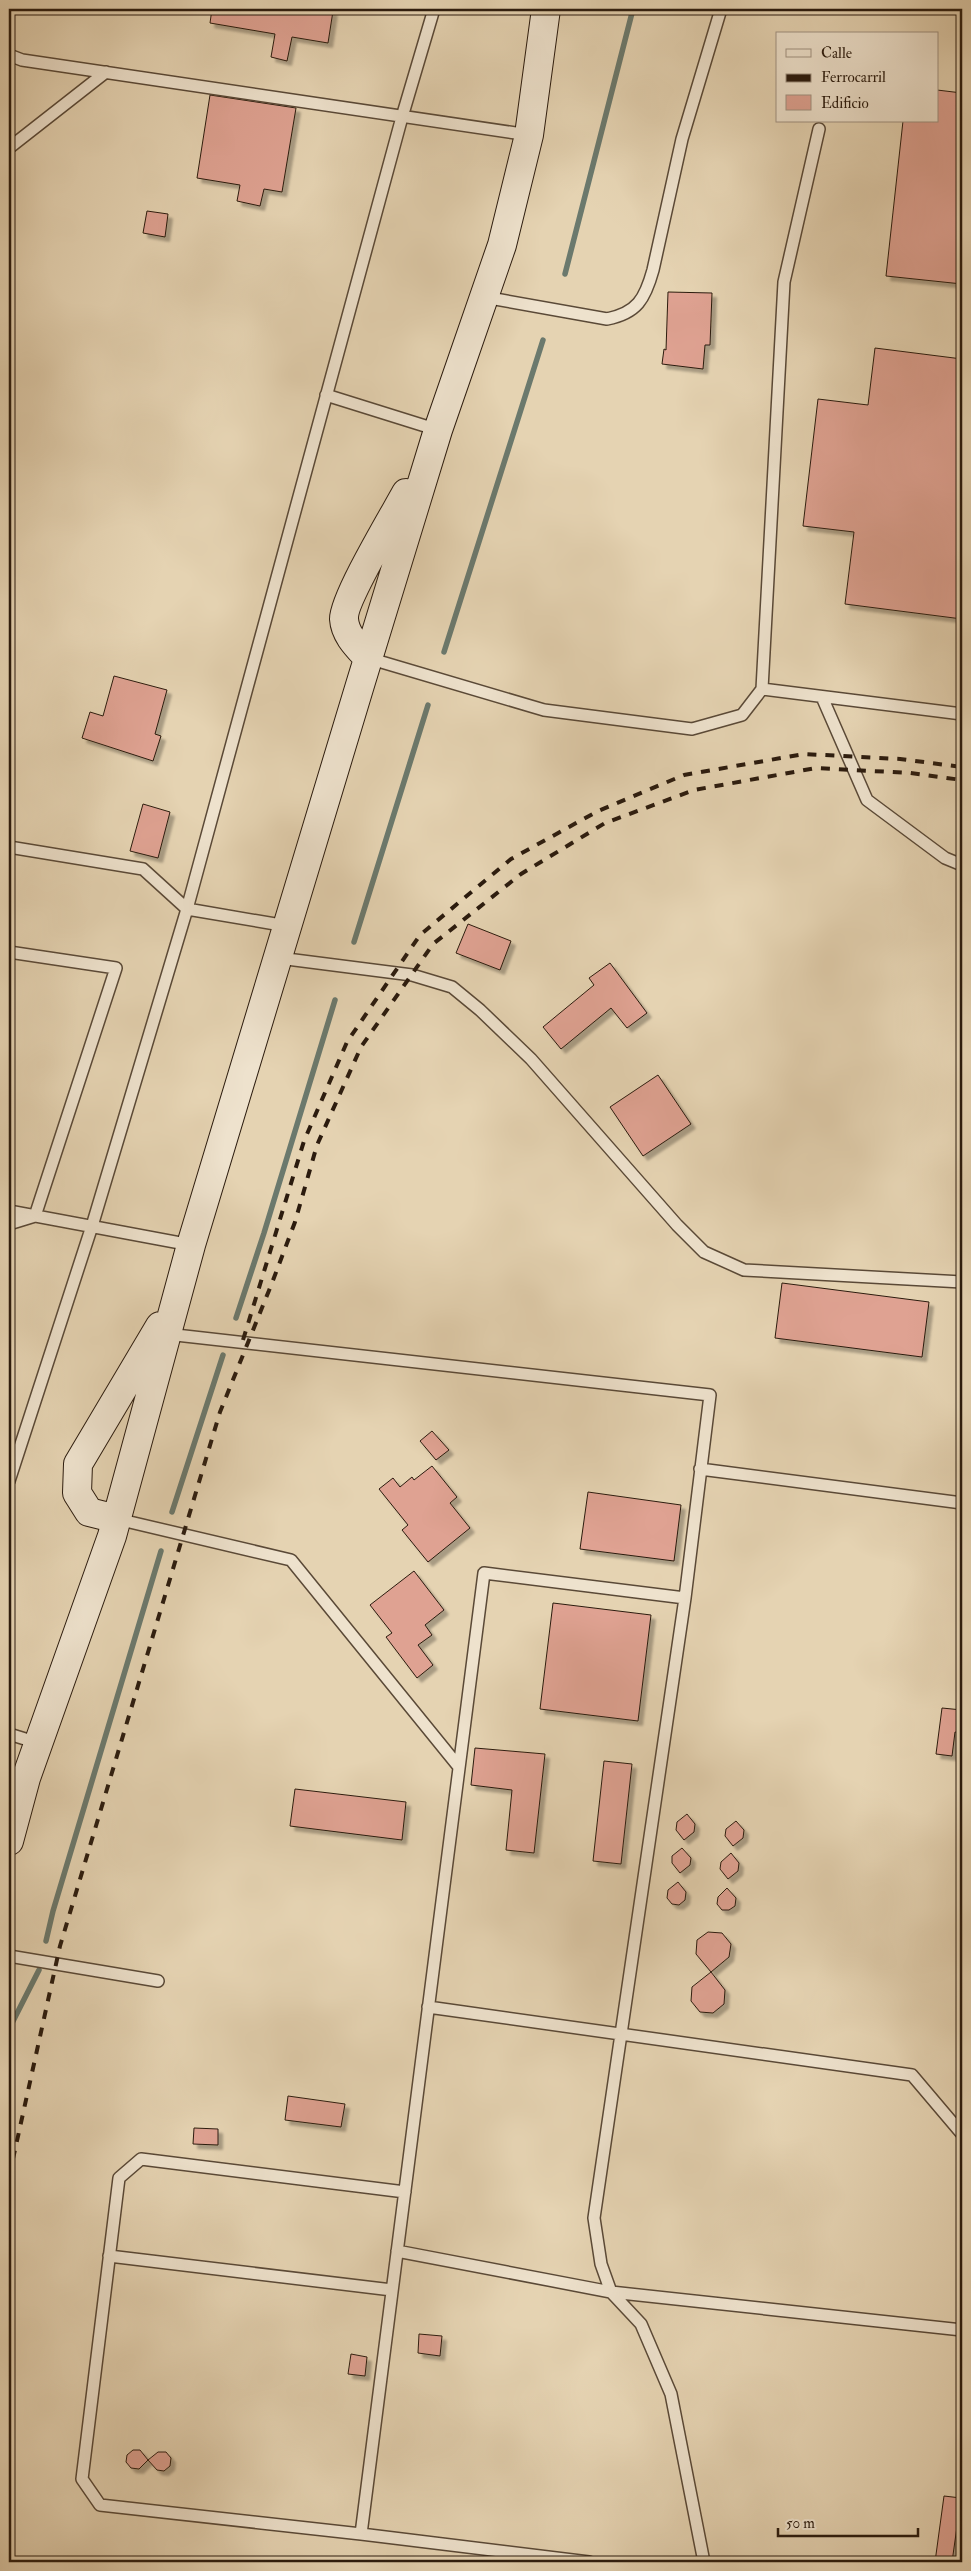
<svg xmlns="http://www.w3.org/2000/svg" width="971" height="2571" font-family="'IM FELL Double Pica',serif">
	<style>
		.lines { fill: none; stroke-linecap: round; stroke-linejoin: round }
		.stream { stroke: #6b796d; stroke-width: 5.5 }
		.building { fill: #dfa292; stroke: #2b1b0e; filter: url(#shadow) }
		.service-casing { stroke: #5a4937; stroke-width: 14 }
		.secondary-casing { stroke: #2b1b0e; stroke-width: 30 }
		.service { stroke: #eee2cd; stroke-width: 11 }
		.secondary { stroke: #eee2cd; stroke-width: 28 }
		.rail { stroke: #2b1b0e; stroke-width: 4; stroke-dasharray: 9 9; stroke-linecap: butt }
	</style>
	<defs>
		<filter id="shadow"><feDropShadow dx="4.5" dy="4.5" stdDeviation="1" flood-color="#0004"/></filter>
	</defs>
	<rect width="100%" height="100%" fill="#e5d3b2"/>
	<filter id="stains"><feTurbulence type="fractalNoise" baseFrequency=".004" numOctaves="4"/><feColorMatrix values="0 0 0 0 .2 0 0 0 0 .09 0 0 0 0 .02 0 0 0 .5 -.17"/></filter>
	<radialGradient id="worn" r=".72"><stop offset=".6" stop-color="#630" stop-opacity="0"/><stop offset="1" stop-color="#630" stop-opacity=".3"/></radialGradient>
	<g class="lines">
		<path class="stream" d="M565 274 633 9
			M444 652 543 340
			M354 942 428 705
			M236 1318 264 1233 335 1000
			M172 1512 223 1355
			M46 1941 53 1911 161 1551
			M9 2029 39 1970"/>
	</g>
	<path class="building" d="M212 9H319L333 11 328 43 292 37 287 61 271 57 275 34 210 23Z
		M937 90 962 93V284L886 276 903 121H937Z
		M210 95 296 108 282 192 264 189 260 206 237 201 240 185 197 178Z
		M147 211 168 214 165 237 143 233Z
		M668 292 712 293 710 345H705L703 369 662 364 664 349 666 350Z
		M875 348 962 359V619L845 604 854 532 803 526 818 399 868 405Z
		M114 676 167 690 155 734 161 736 153 761 82 738 90 712 103 716Z
		M143 804 170 812 158 858 130 851Z
		M468 924 511 941 500 970 456 953Z
		M610 963 647 1013 627 1028 611 1008 561 1049 543 1027 594 985 589 978Z
		M658 1075 691 1124 643 1156 610 1107Z
		M782 1283 929 1302 922 1357 775 1338Z
		M432 1431 449 1450 436 1460 420 1441Z
		M432 1466 457 1497 450 1503 470 1528 428 1562 402 1530 408 1525 379 1489 393 1478 400 1487 412 1477 414 1480Z
		M588 1492 681 1505 674 1561 580 1549Z
		M414 1571 444 1610 425 1625 432 1635 418 1645 433 1665 417 1678 386 1637 392 1633 370 1605Z
		M553 1603 651 1615 638 1721 540 1709Z
		M942 1708 962 1710V1733L955 1732 952 1756 936 1754Z
		M475 1748 545 1754 534 1853 506 1850 512 1790 471 1785Z
		M604 1761 632 1764 621 1864 593 1861Z
		M295 1789 406 1802 402 1840 290 1826Z
		M687 1814 695 1824 694 1832 684 1840 676 1830 677 1822Z
		M736 1821 744 1830 743 1838 733 1846 725 1836 726 1829Z
		M682 1848 691 1858 690 1865 680 1873 672 1863V1856Z
		M731 1853 739 1863 738 1871 728 1879 720 1869 721 1862Z
		M678 1882 686 1892 685 1900 679 1905 672 1904 667 1898 668 1890Z
		M727 1888 736 1898 735 1906 729 1910H722L717 1904 718 1897Z
		M708 1932 722 1933 731 1944 729 1957 711 1972 696 1954 697 1940Z
		M711 1972 725 1990 724 2004 713 2013 700 2012 691 2001 692 1987Z
		M288 2096 345 2104 341 2127 285 2120Z
		M194 2128 218 2129V2145L193 2144Z
		M419 2334 442 2336 440 2356 418 2353Z
		M351 2354 367 2357 365 2376 348 2374Z
		M133 2450H140L148 2460 139 2469 131 2468 126 2462 127 2455Z
		M158 2452H166L171 2458 170 2466 164 2471 157 2470 148 2460Z
		M944 2496 961 2498 952 2562H935Z"/>
	<g class="lines">
		<defs>
			<path id="service" d="M9 55 22 60 529 135
				M9 148 106 72
				M484 297 607 319C637 313 645 299 653 270L682 139 721 9
				M326 395 438 430
				M368 658 544 710 692 729 742 715 762 689 784 282 819 129
				M762 689 962 714
				M822 697 867 800 945 858 962 865
				M9 847 143 869 187 909 287 926
				M9 952 116 968 35 1216 9 1224
				M279 958 412 975 452 987 480 1010 531 1059 677 1225 704 1252 744 1270 962 1282
				M9 1211 191 1245
				M167 1334 710 1395 685 1598 594 2218 601 2264 611 2292 641 2324 671 2394 704 2562
				M700 1469 962 1503
				M9 1481 92 1226 187 909 402 117 434 9
				M117 1519 291 1560 459 1767
				M9 1734 38 1743
				M9 1956 158 1981
				M428 2007 912 2075 962 2134
				M405 2192 141 2159 119 2178 82 2479 100 2505 361 2534 589 2562
				M397 2251 611 2292 962 2330
				M109 2256 392 2290
				M361 2534 484 1573 685 1598"/>
			<path id="secondary" d="M368 658C358 647 345 635 344 619 343 600 394 515 406 493
				M117 1519 89 1512 77 1493 78 1464 160 1326
				M9 1841 26 1778 112 1536 191 1245 360 685 438 430 502 245 529 135 546 9"/>
		</defs>
		<use href="#service" class="service-casing"/>
		<use href="#secondary" class="secondary-casing"/>
		<use href="#service" class="service"/>
		<use href="#secondary" class="secondary"/>
		<path class="rail" d="M243 1340 304 1141 347 1042 420 935 511 859 598 811 684 775 804 754 900 759 962 767
			M9 2177 60 1946 220 1412 272 1283 295 1222 317 1145 361 1047 433 944 521 874 605 823 694 790 816 768 910 773 962 780"/>
	</g>
	<rect width="971" height="2571" fill="none" stroke="#e5d3b2" stroke-width="30"/>
	<rect x="10" y="10" width="951" height="2551" fill="none" stroke="#2b1b0e" stroke-width="2.5"/>
	<rect x="15" y="15" width="941" height="2541" fill="none" stroke="#2b1b0e"/>
	<rect x="776" y="32" width="162" height="90" fill="#eee2cd" stroke="#a09281"/>
	<rect x="786" y="49" width="25" height="8" fill="#eee2cd" stroke="#a09281"/>
	<text x="821" y="58" font-size="15" fill="#2b1b0e">Calle</text>
	<rect x="786" y="74" width="25" height="8" fill="#2b1b0e" stroke="#a09281"/>
	<text x="821" y="82" font-size="15" fill="#2b1b0e">Ferrocarril</text>
	<rect x="786" y="95" width="25" height="15" fill="#dfa292" stroke="#a09281"/>
	<text x="821" y="108" font-size="15" fill="#2b1b0e">Edificio</text>
	<path d="M778 2528v8h140v-8" fill="none" stroke="#2b1b0e" stroke-width="2.5"/>
	<text x="786" y="2528" font-size="15" fill="#2b1b0e" stroke="#eee2cd" stroke-width="4" paint-order="stroke">50 m</text>
	<rect width="100%" height="100%" filter="url(#stains)"/>
	<rect width="100%" height="100%" fill="url(#worn)"/>
</svg>
